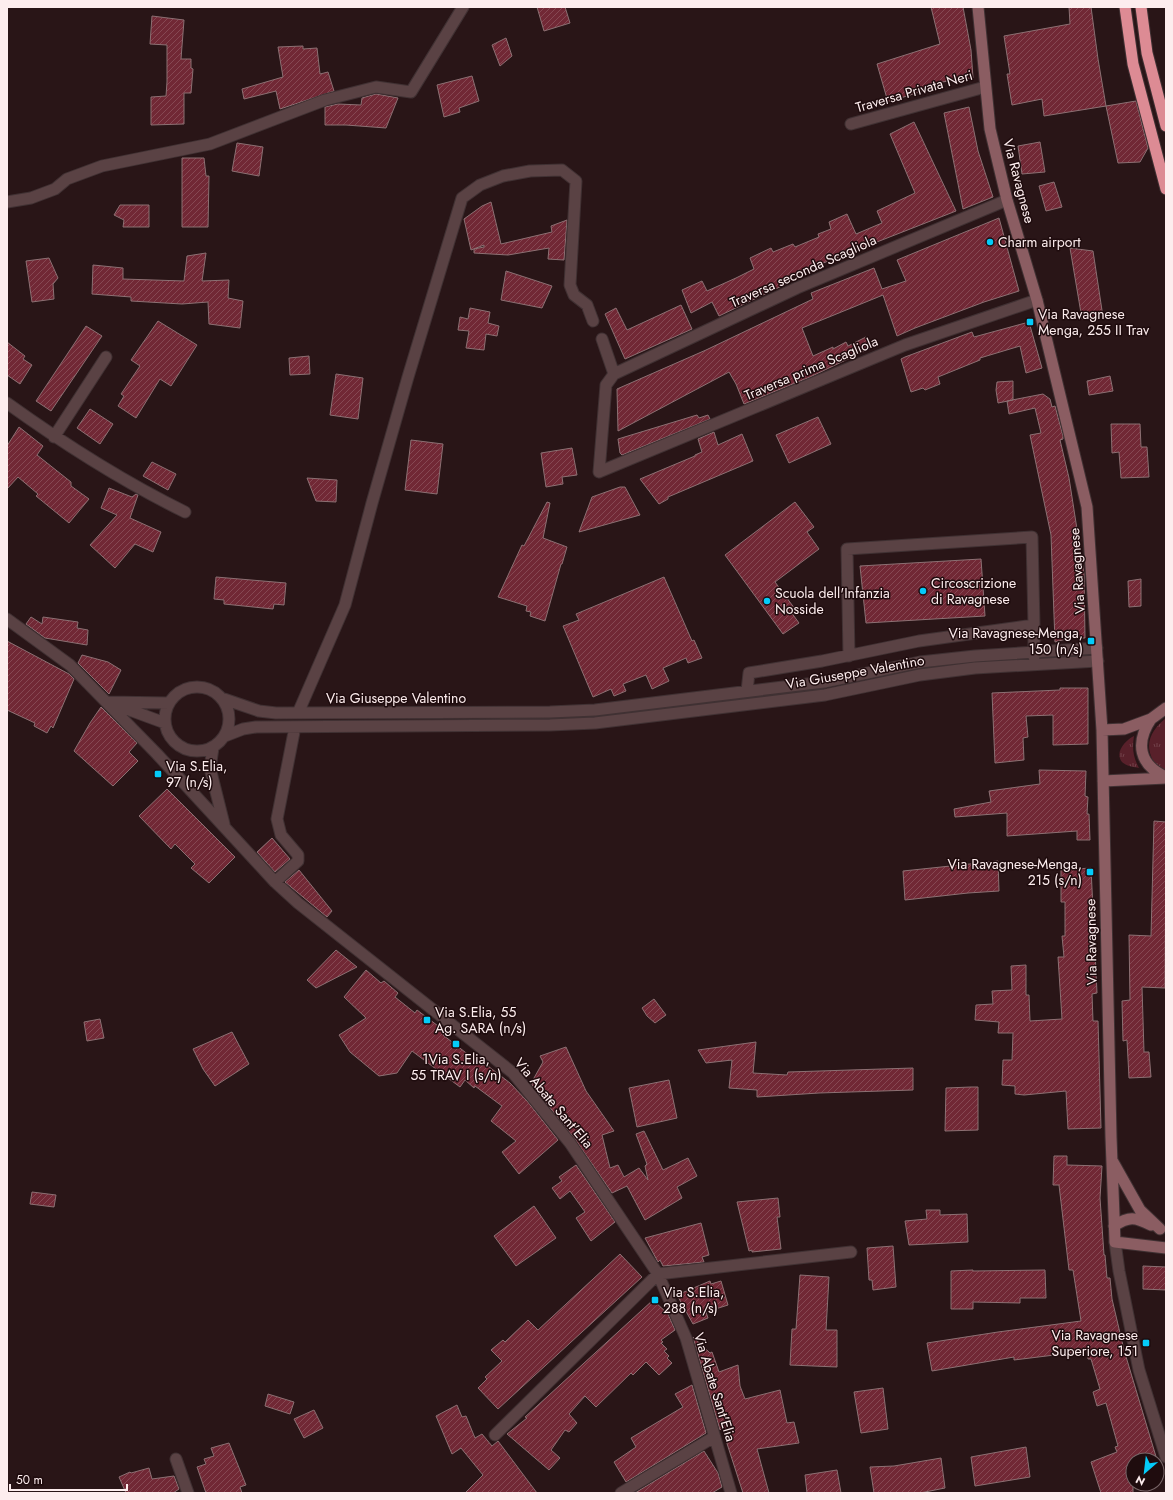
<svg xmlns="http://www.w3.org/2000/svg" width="1173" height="1500" font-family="Jost,sans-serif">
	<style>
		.grass { fill: url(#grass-tufts) }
		.building { fill: url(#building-hatch); stroke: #8c7073 }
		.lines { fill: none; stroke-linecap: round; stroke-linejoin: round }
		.minor-casing { stroke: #403133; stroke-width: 13 }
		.tertiary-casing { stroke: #403133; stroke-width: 13 }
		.secondary-casing { stroke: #403133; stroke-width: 13 }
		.trunk-casing { stroke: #403133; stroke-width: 13 }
		.minor { stroke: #5a4244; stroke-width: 11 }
		.tertiary { stroke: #5a4244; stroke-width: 11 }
		.secondary { stroke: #8b5d62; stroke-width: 11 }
		.trunk { stroke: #dd8b94; stroke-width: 11 }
		.poi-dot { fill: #04cbf9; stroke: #1f0c0e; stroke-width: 1.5 }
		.labels { text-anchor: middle; stroke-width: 3; stroke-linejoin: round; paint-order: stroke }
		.street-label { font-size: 14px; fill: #fdedee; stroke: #1f0c0e }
		.poi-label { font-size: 14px; fill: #fdedee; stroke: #1f0c0e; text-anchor: start }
	</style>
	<defs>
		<pattern id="grass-tufts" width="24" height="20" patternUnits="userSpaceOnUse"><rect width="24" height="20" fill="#58202a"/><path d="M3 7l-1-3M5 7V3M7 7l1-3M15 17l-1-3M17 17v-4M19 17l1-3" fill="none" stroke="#714149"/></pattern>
		<pattern id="building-hatch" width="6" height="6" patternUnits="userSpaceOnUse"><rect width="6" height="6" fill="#712835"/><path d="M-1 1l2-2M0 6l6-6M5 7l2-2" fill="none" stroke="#864853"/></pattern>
	</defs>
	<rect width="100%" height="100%" fill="#291517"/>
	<path class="grass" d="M1166 718V770C1158 767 1154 764 1151 756 1145 740 1154 728 1166 718Z
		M1134 736C1132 748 1133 757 1139 768 1134 767 1126 766 1122 762 1114 752 1126 740 1134 736Z"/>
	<path class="building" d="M537 7H565L570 23 544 31Z
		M931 7H963L971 50 973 78 934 83 935 87 888 102 877 64 940 44Z
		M1069 7H1091L1098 59 1106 106 1044 116 1042 99 1012 105 1007 74H1010L1004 36 1070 24Z
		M152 16 184 20 181 59H191V68L193 69 191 93H184V124L151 125V97L166 96 167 82V45L150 44Z
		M506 38 512 56 500 66 492 45Z
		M303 46V49L317 48 320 74 328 72 334 91 280 109 276 91 244 99 242 89 283 77 278 47Z
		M472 76 479 101 459 108 460 112 444 117 437 85Z
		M376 94 398 98 386 128 346 125H325V107L338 104 361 105 362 98Z
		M1136 101 1148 148 1140 162 1118 163 1106 106Z
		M969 107 978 151 993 197 963 209 944 113Z
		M914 122 956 211 785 278 788 283 719 316 712 302 691 313 682 290 702 281 707 291 736 278 754 269 750 258 771 248 773 252 793 244 795 247 819 237 818 234 831 229 829 222 847 214 856 234 882 223 877 211 915 193 890 134Z
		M1040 142 1045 172 1022 174 1018 146Z
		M237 143 263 147 259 176 232 171Z
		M182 158H204L206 176H209L208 227H182Z
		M1054 182 1062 207 1046 211 1039 186Z
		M491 202 501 244 552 232 551 226 567 220 564 260 548 259 549 248 508 255 474 253V249L484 247V245L471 250 464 219 482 206Z
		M120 205H149V227H123L124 220 114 215Z
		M999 218 1019 291 984 302 915 328 897 336 883 295 802 328 813 356 833 347V349L846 342 848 346 866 337 871 348 810 377 744 404 736 384 729 372 618 431 617 389 706 350 813 299 811 293 874 268 882 289 906 281 897 260Z
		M1070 248 1093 251 1103 317 1082 319Z
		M206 253 202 281 229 280 228 298 243 301 240 328 209 324 208 302 182 304 131 301V297L92 294 93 265 123 268V279L184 281 187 256Z
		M49 258 58 278 53 284 54 299 32 302 26 261Z
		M506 271 552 286 542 308 501 300Z
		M681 305 692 329 625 359 605 314 616 308 627 330Z
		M470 308 490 312 488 323 499 326 497 336 486 334 484 350 466 348 469 331 458 330 460 317 468 319Z
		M158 321 197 345 171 386 160 379 136 418 118 406 124 396 121 394 140 366 131 360Z
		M1029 322 1042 368 1026 373 1020 346 980 358V360L938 377 940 384 925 390 923 388 911 392 901 359 905 357 972 332 974 337Z
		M86 326 102 336 51 411 36 401Z
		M7 342 25 356 23 359 32 365 20 384 7 375Z
		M309 356 310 374 290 375 289 358Z
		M336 374 363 378 358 419 330 415Z
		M1110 376 1113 391 1089 395 1087 381Z
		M1013 381V400L998 403 996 390 997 382Z
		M1043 394 1050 399 1052 407 1055 406 1063 436V439L1060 440 1069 478 1084 574 1085 638H1070L1055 642 1051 535 1030 435 1041 433 1035 408 1009 414 1007 401Z
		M90 409 113 424 100 444 77 428Z
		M697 415 699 418 708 415 710 419 622 455 620 453 618 439Z
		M818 417 831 444 789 463 776 435Z
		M1111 424H1140L1141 447H1147L1149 477 1121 478 1119 452 1112 453Z
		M19 427 43 446 37 455 71 482V486L89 499 69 523 36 496 38 494 18 477 7 489V446Z
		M714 432 718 445 742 434 753 461 668 497V499L659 504 640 479 695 456V455L702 452 698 439Z
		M411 440 443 444 437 494 405 490Z
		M572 448 577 475 562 477 563 484 546 487 541 453Z
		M152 462 176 474 168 490 143 476Z
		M307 478 337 480 336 502 316 501Z
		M620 487H625L640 515 579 532 592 497Z
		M109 488 132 497 136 494 138 495 130 518 161 532 153 552 135 544 115 568 90 545 117 515 101 508Z
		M547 502 550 503 543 538 567 547 562 564H561L545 621 530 616 531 612 526 611 527 606 498 597 522 545 524 546Z
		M795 502 814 527 807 532 819 549 775 582 795 609 791 612 799 623 783 634 725 555Z
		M981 559 985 616 866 623 860 566Z
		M216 577 286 583 284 605 274 604 273 609 224 604V600L214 599Z
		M664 577 692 641 694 640 702 658 688 663 686 658 663 668 669 681 652 689 646 675 623 684 626 691 614 696 611 689 593 697 563 626 579 620 576 614Z
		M1141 579V606L1129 607 1128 581Z
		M31 617 42 624 43 617 78 622 77 628 88 630 87 645 45 638 26 624Z
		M7 641 69 674 74 679 53 728 51 726 47 733 34 726 35 723 7 710Z
		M82 655 108 662 121 670 109 694 78 663Z
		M1060 688H1088V744L1053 745V715L1026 716 1028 737 1023 738 1024 760 995 763 992 693 1060 690Z
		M101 707 137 743 129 752 138 761 113 786 74 751 90 723Z
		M1039 770 1086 771 1085 796 1088 797 1087 814H1089L1090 840H1077V831L1007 836V813L955 817 954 809 991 802 989 791 1040 784Z
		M167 789 235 857 209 883 191 868 195 864 175 844 171 849 139 816Z
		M1154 821 1166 822 1165 988 1142 987 1144 1052H1149L1151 1077 1129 1078 1127 1040 1123 1041 1122 1001 1130 1000 1129 935 1151 936Z
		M272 838 290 859 275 872 257 852Z
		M998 861 999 891 968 893 905 900 903 871Z
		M1091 868 1097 993 1092 994 1093 1021H1098L1101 1128 1068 1129 1066 1091 1024 1095 1015 1094V1086L1002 1085 1003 1060H1012L1013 1033H998L999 1022 975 1020 976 1005 993 1004 992 991 1012 990 1011 966 1026 965V995H1029L1030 1021 1062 1019 1058 957H1064L1062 936H1065V902H1061V870Z
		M299 870 332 911 327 917 285 882Z
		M336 950 357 967 316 988 307 980Z
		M366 970 381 983 384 981 398 993 395 997 415 1013 417 1010 446 1032 443 1035 483 1066 484 1063 510 1083 527 1101 558 1140 519 1174 502 1152 516 1141 491 1121 502 1106 475 1086 474 1088 465 1080 460 1087 412 1051 397 1073 379 1076 350 1052 339 1035 366 1018 344 997Z
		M654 999 666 1015 655 1023 647 1016 642 1008Z
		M100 1019 104 1038 87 1041 84 1022Z
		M232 1032 249 1064 215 1086 203 1069 193 1049Z
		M756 1042 753 1073 787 1075 788 1072 913 1068V1090L819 1093 757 1097V1090L729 1088 732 1060 706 1063 698 1050Z
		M566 1047 586 1091 614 1131 602 1135 610 1168 618 1165 624 1177 639 1168 648 1180 645 1166 647 1164 636 1134 644 1131 663 1170 688 1158 697 1176 677 1187 682 1198 645 1220 627 1186 612 1193 575 1139 532 1085 534 1078 543 1062 540 1056Z
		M669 1080 677 1118 637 1127 629 1088Z
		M971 1087H978V1130L945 1131 946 1088Z
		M1054 1156H1067V1165L1102 1166 1100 1198 1104 1255H1105L1107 1278H1110L1112 1299 1124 1350 1157 1460H1133V1493H1101L1091 1462 1117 1452 1115 1447 1118 1446 1106 1403 1097 1406 1093 1392 1100 1389 1091 1359H1088L1087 1351 1014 1360V1357L932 1371 927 1343 998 1332 1081 1321 1073 1270H1069L1059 1185H1053Z
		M576 1165 615 1222 591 1241 576 1218 585 1212 570 1191 560 1199 552 1188 562 1181 559 1177Z
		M32 1192 56 1195 54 1207 30 1204Z
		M778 1198 780 1217H777L781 1249 752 1252V1250L749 1251 737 1202Z
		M534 1206 556 1238 516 1266 494 1236Z
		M926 1210H940V1215L967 1214 968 1242 909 1245 905 1221 927 1219Z
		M701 1223 709 1255 702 1257 704 1262 663 1266 660 1260 658 1262 645 1238Z
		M893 1246 896 1287 873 1290 872 1280H869L867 1248Z
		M620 1254 642 1277 498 1409 478 1388 487 1379 485 1377 502 1361 491 1350 503 1340 505 1342 528 1320 538 1330Z
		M1143 1266 1166 1267V1290L1143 1289Z
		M973 1270V1271L1045 1270 1046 1298H1020V1303L973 1302V1309H951V1271Z
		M800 1275 829 1277 826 1330H837V1367L790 1365 792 1329H796Z
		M710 1281 711 1284 721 1281 728 1305 706 1312 708 1318 693 1324 677 1295Z
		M653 1300 668 1314 675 1330 661 1340 663 1342 661 1343 667 1349 664 1351 669 1356 667 1358 672 1363 659 1375 646 1362 633 1375 631 1373 596 1407 585 1396 569 1414 577 1423 569 1432 565 1430 551 1450 560 1458 549 1470 507 1434 527 1418 525 1417Z
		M693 1337 710 1353 712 1352 719 1372 738 1365 740 1386 745 1399 780 1390 787 1423 794 1422 799 1443 757 1449 769 1493H743L722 1428 720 1430Z
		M692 1385 706 1433 626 1482 614 1462 636 1447 631 1438 683 1407 675 1394Z
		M883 1388 888 1429 861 1433 854 1392Z
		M268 1394 294 1402 290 1414 265 1406Z
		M457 1405 462 1417 466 1416 475 1438 482 1434 492 1446 498 1441 537 1493H465L483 1475 461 1448 452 1454 436 1416Z
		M314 1410 323 1428 304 1438 294 1419Z
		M229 1443 246 1485 240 1487 242 1493H206L197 1467 206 1464 204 1459 214 1456 211 1448Z
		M1026 1447 1030 1477 975 1486 971 1457Z
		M704 1451 718 1473 722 1487 712 1493H635Z
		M941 1458 945 1488 920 1493H874L870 1467 894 1466Z
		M149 1468 152 1479 174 1476 179 1489 173 1493H126L119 1477 130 1472 131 1473Z
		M837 1470 841 1493H807L805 1475Z"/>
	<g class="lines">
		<defs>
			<path id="minor" d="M851 124 985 87
				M7 202 31 198 55 189 67 179 102 166 210 144 325 100 376 87 411 92 463 7
				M602 339 614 374
				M614 374 606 385 599 472 905 345 1037 300
				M614 374 797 288 1007 200
				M7 403C64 444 122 481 185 512
				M54 437 106 357
				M7 619 70 665 157 754 275 882 298 903 513 1073 570 1143 658 1274 686 1338 731 1493
				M849 656 847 549 1032 537 1034 625
				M165 719a32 32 0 1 1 64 0a32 32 0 1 1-64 0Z
				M747 691 749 673 822 661 919 641 1034 625V657
				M224 699 259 711 276 713 550 712 595 710 824 682 920 662 975 656 1097 648
				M108 702 169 703
				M116 705 165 723
				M298 713 345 605 372 503 408 377 462 198 480 185 503 176 530 171 562 170 576 181 570 285 574 295 587 305 593 321
				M225 736 243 729 256 727 550 725 595 723 825 695 920 675 975 668 1098 661
				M213 748 210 768 224 824
				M275 882 298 861V855L281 835 277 819 295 727
				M495 1435 658 1274 851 1252
				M176 1459 188 1493
				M621 1493 714 1437"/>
			<path id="tertiary" d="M1115 1242 1119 1271 1139 1370 1166 1457"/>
			<path id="secondary" d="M978 7 990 129 1007 200 1037 300 1087 507 1102 730 1111 1137 1115 1242 1166 1248
				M1151 719C1135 743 1139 765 1166 777
				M1102 730 1124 729 1151 719 1166 708
				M1103 781 1166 778
				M1113 1162 1140 1210 1160 1229
				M1114 1226C1129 1216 1135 1217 1151 1225"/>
			<path id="trunk" d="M1125 7 1133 64 1166 189
				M1141 7 1147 53 1166 126"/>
		</defs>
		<use href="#minor" class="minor-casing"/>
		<use href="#tertiary" class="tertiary-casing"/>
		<use href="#secondary" class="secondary-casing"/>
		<use href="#trunk" class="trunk-casing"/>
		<use href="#minor" class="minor"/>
		<use href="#tertiary" class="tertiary"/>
		<use href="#secondary" class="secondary"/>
		<use href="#trunk" class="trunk"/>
	</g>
	<g class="poi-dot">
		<circle cx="990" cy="242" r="4"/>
		<rect x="1026" y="318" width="8" height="8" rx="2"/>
		<circle cx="923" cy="591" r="4"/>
		<circle cx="767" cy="601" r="4"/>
		<rect x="1087" y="637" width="8" height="8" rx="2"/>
		<rect x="154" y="770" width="8" height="8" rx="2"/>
		<rect x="1086" y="868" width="8" height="8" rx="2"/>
		<rect x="423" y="1016" width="8" height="8" rx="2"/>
		<rect x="452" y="1040" width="8" height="8" rx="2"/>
		<rect x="651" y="1296" width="8" height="8" rx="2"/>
		<rect x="1142" y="1339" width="8" height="8" rx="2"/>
	</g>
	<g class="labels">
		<g class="street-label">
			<text transform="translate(914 91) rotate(-16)" y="5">Traversa Privata Neri</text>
			<text transform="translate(1019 181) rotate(75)" y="5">Via Ravagnese</text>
			<text transform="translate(803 271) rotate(-24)" y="5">Traversa seconda Scagliola</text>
			<text transform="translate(811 368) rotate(-23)" y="5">Traversa prima Scagliola</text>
			<text transform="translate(1077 571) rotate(-94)" y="5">Via Ravagnese</text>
			<text transform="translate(855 672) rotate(-10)" y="5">Via Giuseppe Valentino</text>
			<text x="396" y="703">Via Giuseppe Valentino</text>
			<text transform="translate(1091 942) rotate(-91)" y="5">Via Ravagnese</text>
			<text transform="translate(554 1103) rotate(50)" y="5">Via Abate Sant'Elia</text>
			<text transform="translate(715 1387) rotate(73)" y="5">Via Abate Sant'Elia</text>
		</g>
		<g class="poi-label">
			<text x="998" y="247">Charm airport</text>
			<text x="1038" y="319">Via Ravagnese<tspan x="1038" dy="16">Menga, 255 II Trav</tspan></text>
			<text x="931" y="588">Circoscrizione<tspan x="931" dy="16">di Ravagnese</tspan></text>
			<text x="775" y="598">Scuola dell'Infanzia<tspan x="775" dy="16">Nosside</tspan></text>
			<text x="1083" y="638" text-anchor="end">Via Ravagnese-Menga,<tspan x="1083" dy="16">150 (n/s)</tspan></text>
			<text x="166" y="771">Via S.Elia,<tspan x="166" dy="16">97 (n/s)</tspan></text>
			<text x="1082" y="869" text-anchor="end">Via Ravagnese-Menga,<tspan x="1082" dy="16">215 (s/n)</tspan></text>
			<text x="435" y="1017">Via S.Elia, 55<tspan x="435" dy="16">Ag. SARA (n/s)</tspan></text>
			<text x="456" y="1064" text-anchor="middle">1Via S.Elia,<tspan x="456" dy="16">55 TRAV I (s/n)</tspan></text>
			<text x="663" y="1297">Via S.Elia,<tspan x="663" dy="16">288 (n/s)</tspan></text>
			<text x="1138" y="1340" text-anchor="end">Via Ravagnese<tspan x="1138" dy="16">Superiore, 151</tspan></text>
		</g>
	</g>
	<rect width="1173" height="1500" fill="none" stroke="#fdedee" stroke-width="16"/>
	<g transform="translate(1145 1472) rotate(208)"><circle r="19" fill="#1f0c0e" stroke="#786668"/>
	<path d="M0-3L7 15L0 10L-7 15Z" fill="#04cbf9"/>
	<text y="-6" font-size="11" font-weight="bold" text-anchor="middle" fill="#fdedee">N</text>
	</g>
	<path d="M10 1484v6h117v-6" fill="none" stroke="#fdedee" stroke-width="2"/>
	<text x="16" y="1484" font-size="12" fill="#fdedee" stroke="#1f0c0e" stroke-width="3" paint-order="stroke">50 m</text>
</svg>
